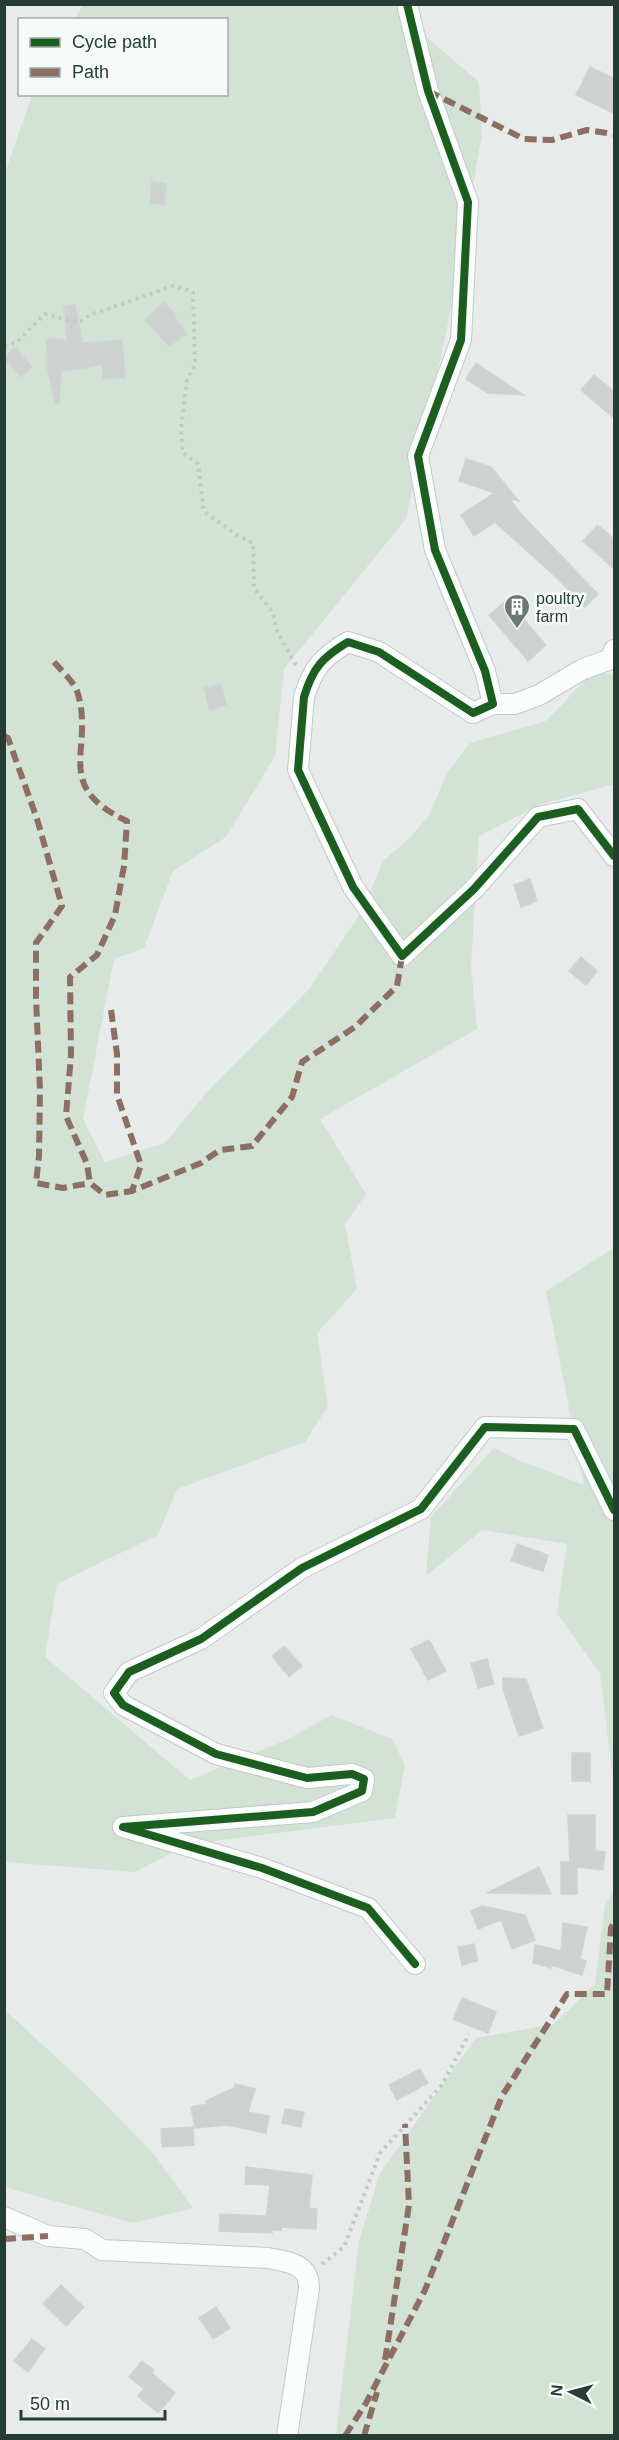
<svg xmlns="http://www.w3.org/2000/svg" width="619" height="2440" font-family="Arial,sans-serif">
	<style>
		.green { fill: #d2e3d5 }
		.building { fill: #cdd2d0; stroke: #d0d4d2; stroke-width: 1.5 }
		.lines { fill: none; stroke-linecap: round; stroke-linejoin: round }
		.minor-casing { stroke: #c4c8c6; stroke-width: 22 }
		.path { stroke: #c2cac6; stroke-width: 4; stroke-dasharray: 3 4.5; stroke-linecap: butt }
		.minor { stroke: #fbfcfc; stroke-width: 20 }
		.quiet { stroke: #8d6e63; stroke-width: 6; stroke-dasharray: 12 6; stroke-linecap: butt }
		.cycleway-casing { stroke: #f5f9f7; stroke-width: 11 }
		.cycleway { stroke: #1b5e20; stroke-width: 8 }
		.labels { text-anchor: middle; stroke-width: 5; stroke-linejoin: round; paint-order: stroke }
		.poi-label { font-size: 16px; fill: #263d35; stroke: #f5f9f7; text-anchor: start }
	</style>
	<rect width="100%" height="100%" fill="#e7ebe9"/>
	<path class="green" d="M83 5H405L410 23 479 82 482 134 448 323 406 519 284 669 275 756 226 837 173 871 144 948 114 959 83 1119 105 1162 165 1143 207 1092 310 988 362 911 383 861 410 838 429 815 447 773 470 743 546 721 594 671 614 675V784L542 804 479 836 471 967 477 1029 320 1119 366 1194 345 1224 357 1289 317 1333 328 1406 305 1442 177 1489 158 1535 57 1584 45 1657 190 1780 286 1740 332 1715 392 1739 405 1765 395 1818 190 1844 135 1872 5 1862V173L32 95 226 94V20L75 19Z
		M614 1248V1787L600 1673 557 1613 567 1544 482 1530 426 1576 431 1517 494 1448 523 1462 584 1485 546 1291Z
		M614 1890V2435H336L359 2241 380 2173 476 2038 554 2024 595 1984 605 1906Z
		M4 2009 85 2084 153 2153 193 2208 133 2223 5 2187Z"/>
	<path class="building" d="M590 67 615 79V114L576 95Z
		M152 181 166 184 164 205 150 203Z
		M164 302 175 314 174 316 186 334 169 346 145 320Z
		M75 304 82 343 122 340 125 378 103 379 102 365 61 372 59 403H55L46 363 47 339 67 340 64 306Z
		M15 347 32 367 21 377 4 358Z
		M476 363 524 395 488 393 466 379Z
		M594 375 615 392V419L581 390Z
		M466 459 491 467 519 501 513 499 511 501 523 516 598 594 585 607 557 578 495 522 474 536 461 515 495 493 459 481Z
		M598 525 615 540V570L583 541Z
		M507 600 546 645 528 661 489 615Z
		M221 684 226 705 210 710 204 688Z
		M530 879 537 901 521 907 514 885Z
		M581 957 597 971 586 985 569 971Z
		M517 1544 548 1555 543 1571 511 1561Z
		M429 1640 446 1671 428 1680 411 1649Z
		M284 1646 302 1666 289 1677 272 1656Z
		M487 1659 494 1684 478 1688 471 1663Z
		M503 1678 526 1679 543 1728 519 1736 503 1689Z
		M572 1753H590V1781H572Z
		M568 1815H595V1851L605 1852 603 1870 577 1867V1894H561V1862H570Z
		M539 1867 551 1894 487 1893Z
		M482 1906 525 1915 535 1940 512 1949 501 1920 478 1929 471 1911Z
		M563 1923 587 1927 580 1959 586 1961 582 1975 551 1965V1968L533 1963 535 1945 561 1951Z
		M474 1944 478 1961 462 1965 458 1947Z
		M462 1998 496 2012 488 2033 453 2019Z
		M420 2069 428 2083 397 2100 389 2085Z
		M235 2084 255 2089 248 2112 269 2116 266 2133 227 2125 195 2128 191 2107 207 2104 206 2101 234 2088Z
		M285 2109 304 2112 301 2127 282 2123Z
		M193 2127 194 2145 162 2147 161 2129Z
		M246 2167 312 2175 309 2208 317 2209 316 2229 282 2227 281 2230H272V2233L219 2231 220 2214 265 2216 266 2219 270 2185 245 2184Z
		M61 2285 84 2307 66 2326 43 2304Z
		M216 2307 230 2328 213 2339 199 2318Z
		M32 2339 45 2349 28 2372 14 2361Z
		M142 2361 154 2370 152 2373 175 2393 158 2413 138 2396 144 2389 129 2377Z"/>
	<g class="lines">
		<defs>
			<path id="minor" d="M407 4 428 91 468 202 461 340 418 456 435 550 485 671 493 704 473 713 379 652 348 642C323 657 313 667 304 697L298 770 353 887 402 956 474 889 538 817 578 809 614 856
				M493 704H515L539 695 583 669 611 659 614 650
				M415 1964 368 1908 262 1868 123 1827 313 1812 362 1791 364 1779 352 1774 307 1778 216 1754 123 1705 114 1693 129 1672 201 1639 302 1568 421 1509 485 1427 574 1429 614 1510
				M4 2217 48 2236 85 2239 102 2250 268 2258C288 2262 309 2263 309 2288L287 2436"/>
		</defs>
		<use href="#minor" class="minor-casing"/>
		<path class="path" d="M4 345 16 343 45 314 78 323 90 315 173 286 193 292 195 365 187 379 181 430 183 453 198 464 204 512 237 535 253 543 254 588 273 613 276 629 297 667
			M322 2264 344 2247 380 2153 442 2085 469 2034"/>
		<use href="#minor" class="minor"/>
		<path class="quiet" d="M428 91 524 139 552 140 587 130 614 134
			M54 662C61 670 73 681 77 691 96 748 50 785 127 821L124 866 115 915 97 955 70 977 71 1055 66 1116 87 1164 90 1183 105 1195 132 1191 201 1163 220 1150 252 1146 292 1097 302 1062 355 1027 397 986 402 956
			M4 736 8 738 37 819 62 906 36 943V998L40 1091 39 1156 36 1183 63 1188 90 1183
			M111 1010 117 1054V1095L141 1165 132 1191
			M4 2239 48 2236
			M385 2360 409 2205 405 2124
			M345 2436 366 2403 425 2290 502 2096 567 1994H607L611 1928 614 1923
			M364 2436 377 2392"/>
		<defs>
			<path id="cycleway" d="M407 4 428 91 468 202 461 340 418 456 435 550 485 671 493 704 473 713 379 652 348 642C323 657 313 667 304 697L298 770 353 887 402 956 474 889 538 817 578 809 614 856
				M415 1964 368 1908 262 1868 123 1827 313 1812 362 1791 364 1779 352 1774 307 1778 216 1754 123 1705 114 1693 129 1672 201 1639 302 1568 421 1509 485 1427 574 1429 614 1510"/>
		</defs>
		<use href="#cycleway" class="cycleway-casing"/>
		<use href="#cycleway" class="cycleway"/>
	</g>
	<defs>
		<symbol id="building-pin" viewBox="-11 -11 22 30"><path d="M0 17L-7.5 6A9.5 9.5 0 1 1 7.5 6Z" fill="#6a7a74" stroke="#f5f9f7"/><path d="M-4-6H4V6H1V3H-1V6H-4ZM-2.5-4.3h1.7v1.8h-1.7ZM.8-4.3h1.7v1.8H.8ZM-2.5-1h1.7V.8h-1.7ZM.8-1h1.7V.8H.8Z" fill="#fff"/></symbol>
	</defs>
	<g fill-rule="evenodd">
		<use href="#building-pin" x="502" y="592" width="30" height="40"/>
	</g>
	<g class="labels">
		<g class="poi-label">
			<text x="536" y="604">poultry<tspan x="536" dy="18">farm</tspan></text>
		</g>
	</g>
	<rect width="619" height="2440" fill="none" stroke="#263d35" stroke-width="12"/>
	<rect x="18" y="18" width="210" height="78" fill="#f5f9f7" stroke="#a2aea9" stroke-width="1.5"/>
	<rect x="30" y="38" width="30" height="9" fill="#1b5e20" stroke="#a2aea9" stroke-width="1.5"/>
	<text x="72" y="48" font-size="18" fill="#263d35">Cycle path</text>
	<rect x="30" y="68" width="30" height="9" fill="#8d6e63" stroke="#a2aea9" stroke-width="1.5"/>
	<text x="72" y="78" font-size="18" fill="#263d35">Path</text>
	<g transform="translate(571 2392) rotate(276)" stroke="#f5f9f7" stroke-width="4.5" paint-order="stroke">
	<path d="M0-4.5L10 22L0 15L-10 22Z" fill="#263d35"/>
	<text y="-9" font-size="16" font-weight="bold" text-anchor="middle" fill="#263d35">N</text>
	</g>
	<path d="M21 2410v9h144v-9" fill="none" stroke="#263d35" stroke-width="3"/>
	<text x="30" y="2410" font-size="18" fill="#263d35" stroke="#f5f9f7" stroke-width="4.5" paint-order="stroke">50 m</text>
</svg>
